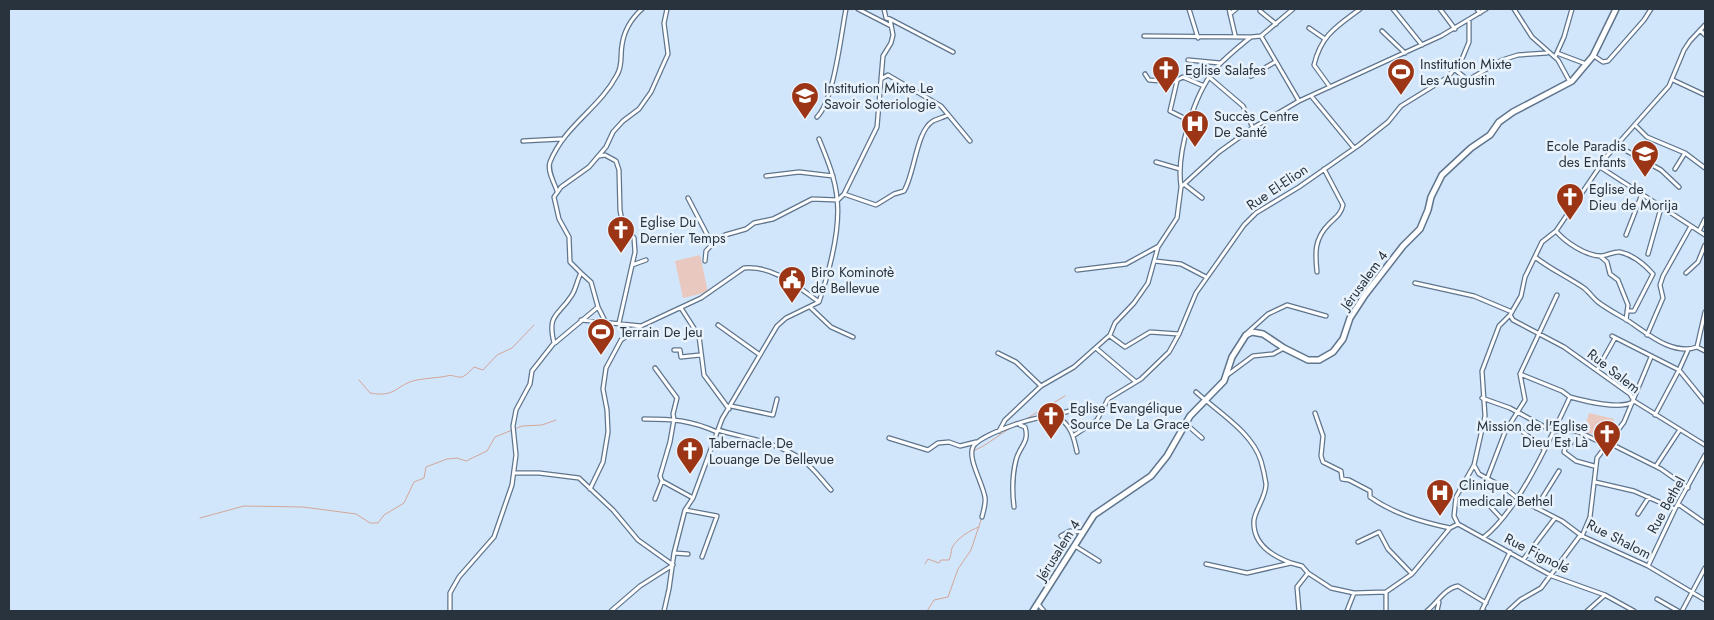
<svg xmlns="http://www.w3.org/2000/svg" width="1714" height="620" font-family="Jost,sans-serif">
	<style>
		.green { fill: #e9c9bf }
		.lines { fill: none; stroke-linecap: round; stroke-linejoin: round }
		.stream { stroke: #d2a699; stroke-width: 1 }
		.street-casing { stroke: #5f758d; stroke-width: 5.5 }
		.secondary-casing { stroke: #5f758d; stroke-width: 8 }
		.street { stroke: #fff; stroke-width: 3 }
		.secondary { stroke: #fff; stroke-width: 5 }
		.labels { text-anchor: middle; stroke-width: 5; stroke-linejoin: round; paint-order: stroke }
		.poi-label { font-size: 14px; fill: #29333d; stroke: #e8f2fc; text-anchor: start }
		.street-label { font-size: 14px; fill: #29333d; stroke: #e8f2fc }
	</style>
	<rect width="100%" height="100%" fill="#d2e6fb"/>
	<path class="green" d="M700 255 708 292 683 298 675 261Z
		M1589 413 1614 419 1610 435 1583 433Z"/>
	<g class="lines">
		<path class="stream" d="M1472 15 1480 9
			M359 380 370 393C397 398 396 384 417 380 427 378 437 378 447 376 452 374 457 378 462 377 467 375 470 371 474 367L483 370 497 355 512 348 534 325
			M1026 419 1065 396
			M973 451C988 445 998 435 1012 427
			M978 482 981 490
			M200 518 244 506 303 507 356 514 370 523H378L384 515 404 503 414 482 424 478 426 467 447 459 457 458 466 461 487 451 495 437 522 426 542 425 556 420
			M925 564 928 559 939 563 941 560H949C951 556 951 551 952 548 956 539 970 530 979 527
			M927 611 934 600 948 597 958 569 971 550 982 517"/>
		<defs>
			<path id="street" d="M858 9 891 26
				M1189 9 1198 38
				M1229 9 1235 35
				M1393 9 1422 45
				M1440 9 1455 29
				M1477 9 1480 13
				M1514 9 1532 37 1558 60 1570 82
				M1260 11 1276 24
				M1230 14 1236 9
				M890 19 953 52
				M1309 28 1325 39
				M1700 30 1705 35
				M1382 31 1405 53
				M1144 36 1251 37
				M1261 36 1299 101 1441 36 1486 9
				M1557 53 1586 64
				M1594 56 1603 62 1608 61 1644 20 1651 9
				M1555 57 1564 37 1572 9
				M1188 60 1220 63
				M1454 69 1468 80 1502 60 1518 55 1547 53
				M1145 74 1149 80 1173 82 1183 77 1204 86
				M1251 76 1275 62
				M1209 77 1243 106 1253 128
				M881 79 888 75 941 106 970 141
				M1673 80 1705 95
				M1177 81 1170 111 1190 121
				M1330 87 1314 65C1321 35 1337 26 1360 9
				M1312 97 1354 148
				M817 117C834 101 841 34 846 9
				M1635 125 1647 137 1685 153 1705 168
				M523 141 561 139
				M1616 145 1661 170 1679 187
				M599 156 605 155 616 161 619 170 620 210 622 221 634 238 635 252 619 323
				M1156 162 1180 169
				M1600 167 1705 235
				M1675 169 1685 153
				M766 176 799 172 833 176
				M1184 184 1202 198
				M1181 186C1176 153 1194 95 1215 69 1225 58 1236 49 1247 40L1251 37 1261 36 1293 9
				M557 191C554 182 547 171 550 162 565 125 599 109 617 75 623 65 620 56 622 45 624 31 632 18 642 9
				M844 194 876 205 894 194 904 191C915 173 916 131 933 121 937 119 944 117 948 115
				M688 198 712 244
				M1556 231C1565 242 1586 256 1601 256 1607 256 1614 251 1620 252 1634 255 1645 265 1653 274L1634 311H1627
				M1699 231 1705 219
				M1626 235 1642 194
				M1648 254 1661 208
				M1600 256 1607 262 1610 274 1618 280 1628 305 1626 320
				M1535 257C1550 269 1568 277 1584 288 1589 292 1593 298 1598 302 1607 309 1617 314 1627 320 1647 333 1672 356 1697 347L1705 351
				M705 261 706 251 717 239 725 235 746 229 754 223 773 219 812 199 838 200 844 194 877 127 883 56 891 43 893 35 890 19 886 18 884 9
				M1155 261 1181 264 1206 277
				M632 265 646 260
				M1077 270 1126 264 1157 247
				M1317 272C1315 253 1314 239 1329 224 1336 217 1341 214 1343 205L1324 169
				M1686 273 1698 262 1705 245
				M1415 283 1474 296 1512 312
				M598 307 606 323
				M681 308 699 336 704 375 729 409
				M811 308 831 327 853 337
				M1510 315 1513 320 1564 347 1630 394 1634 401 1705 445
				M581 320 641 326 701 298 744 268C773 265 798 287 819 302
				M718 325 760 355
				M1248 332 1268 314 1287 305 1326 316
				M1647 335 1663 298 1660 285 1663 276 1691 226
				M1110 336 1125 347 1150 332 1179 334
				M1612 336 1679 370 1705 402
				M555 343 598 307 591 282 581 273
				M1697 347 1705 312
				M1097 349 1136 382
				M674 350H680L681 357 700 355
				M998 353 1016 362 1041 386
				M655 368 677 398 673 414 674 419 670 442 660 476 662 481 693 498
				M1597 370 1615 338
				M1520 374 1562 391 1570 397
				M1226 376 1253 356 1273 354 1284 348
				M1196 392C1218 412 1252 432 1261 461 1263 468 1265 477 1266 484 1266 497 1256 508 1254 520 1252 544 1272 556 1291 563
				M1482 398 1510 408 1554 432C1572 425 1589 437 1605 445
				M731 406 773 415 777 399
				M1315 413 1323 436 1321 456 1323 462 1341 471 1342 479 1349 480 1370 491V497C1394 514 1422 522 1450 528
				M1055 415 1073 410
				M1655 415 1679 370 1688 350
				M644 419C673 419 690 420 717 432
				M1186 424 1202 438
				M718 430C745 438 777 442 801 459 813 467 821 479 831 490
				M999 431 1005 420 1041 386 1074 367 1110 335 1115 323 1134 303 1148 283 1158 247 1177 218 1181 187 1219 152 1251 129 1299 101
				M1523 432 1544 449
				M1073 436 1097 420 1108 399 1141 379 1169 352 1179 334 1196 293 1244 225 1256 213 1299 187 1359 145 1388 122 1401 106 1448 77 1462 59 1469 42V21
				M889 438 928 450 938 443 949 442 960 446 976 442
				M1607 442 1661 469 1688 488
				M1571 443 1566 445 1564 452 1576 461 1594 466
				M1474 465 1479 474 1505 488 1517 498 1562 521 1582 536 1648 566 1705 600
				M1656 466 1679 431
				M514 473H539L579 478 613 510 638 540 673 565 640 586 611 611
				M1487 479 1505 432 1525 400 1520 374 1557 295
				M1595 482 1634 491 1675 509
				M590 489 603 462 608 432 607 410 603 389 606 368 621 340 641 326
				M655 499 662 481
				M1488 504 1501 518
				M1678 504 1705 523
				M1014 507C1012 491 1012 476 1016 460 1019 447 1030 442 1025 427L1020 425
				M1536 508 1559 471
				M685 510 717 516 702 557
				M1638 514 1649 497
				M982 517C983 512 986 504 985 498 984 486 967 458 973 447 978 435 1046 411 1057 417 1071 424 1074 438 1077 452
				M1458 524 1454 516 1456 497 1474 465 1485 416 1482 371 1499 326 1510 315 1521 296 1525 277 1542 242 1556 231 1607 156 1669 86 1684 50 1690 41 1705 25
				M1458 524 1552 576 1605 595 1634 611
				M1061 536 1070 531 1082 532
				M1483 538C1519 510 1550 439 1570 397 1585 401 1619 410 1633 402
				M1358 542 1379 532 1388 549 1412 574
				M1075 546 1099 561
				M674 553 688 554
				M1523 560 1555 518
				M1206 564 1247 573 1291 563 1302 566 1308 573 1331 588 1354 593 1386 592 1412 574 1450 528 1458 524
				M1648 566 1675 509 1705 455
				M1386 592V611
				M1657 599 1678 611
				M1038 604 1044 611
				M450 611V593L459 577 494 537 512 485 516 455 513 426 516 410 530 384 532 371 554 343C547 313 558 317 572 295 576 289 577 280 581 273L570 262 569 237 559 219 554 197 561 187 589 167 606 147 613 132 623 121 639 109 651 92 668 54 664 23 667 9
				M664 611 669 589 674 553 685 510 693 498 722 419 777 326 786 318 819 302C829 272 841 230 837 198 835 177 827 159 819 139
				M1299 611 1297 587 1308 573
				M1347 611 1354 593
				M1427 611C1437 603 1445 588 1458 586L1486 603
				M1437 611 1439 602
				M1484 611 1482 610 1510 552
				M1508 611 1520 600 1541 588 1579 537 1582 536 1590 517 1597 458 1624 422 1651 357
				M1587 611 1605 595
				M1682 611 1705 568"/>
			<path id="secondary" d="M1033 611 1094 515 1151 476 1167 456 1190 416 1224 381 1232 357 1246 335 1252 332 1263 334 1284 348 1308 360H1319L1333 352 1343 339 1350 318 1365 295 1403 246 1420 229 1428 210 1431 197 1442 175 1471 148 1490 135 1499 122 1513 112 1572 81 1593 56 1616 9"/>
		</defs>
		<use href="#street" class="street-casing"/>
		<use href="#secondary" class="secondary-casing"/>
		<use href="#street" class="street"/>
		<use href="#secondary" class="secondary"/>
	</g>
	<defs>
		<symbol id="church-pin" viewBox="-11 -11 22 30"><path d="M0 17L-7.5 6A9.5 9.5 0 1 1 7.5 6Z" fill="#9c3515" stroke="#e8f2fc"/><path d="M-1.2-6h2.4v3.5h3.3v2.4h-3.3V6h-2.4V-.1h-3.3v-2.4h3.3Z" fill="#fff"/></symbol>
		<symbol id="stadium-pin" viewBox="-11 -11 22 30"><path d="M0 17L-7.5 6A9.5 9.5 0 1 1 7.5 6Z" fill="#9c3515" stroke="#e8f2fc"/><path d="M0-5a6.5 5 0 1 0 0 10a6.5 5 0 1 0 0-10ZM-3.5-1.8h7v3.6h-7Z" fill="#fff"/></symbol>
		<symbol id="school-pin" viewBox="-11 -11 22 30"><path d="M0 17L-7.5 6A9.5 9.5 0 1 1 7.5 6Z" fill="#9c3515" stroke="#e8f2fc"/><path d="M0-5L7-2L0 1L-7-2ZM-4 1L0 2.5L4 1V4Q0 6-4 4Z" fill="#fff"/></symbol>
		<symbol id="hospital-pin" viewBox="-11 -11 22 30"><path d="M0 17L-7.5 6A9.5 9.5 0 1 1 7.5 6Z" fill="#9c3515" stroke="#e8f2fc"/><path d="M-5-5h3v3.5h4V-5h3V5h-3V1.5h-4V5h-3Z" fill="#fff"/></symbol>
		<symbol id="civic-pin" viewBox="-11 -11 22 30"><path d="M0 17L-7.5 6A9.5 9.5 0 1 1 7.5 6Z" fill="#9c3515" stroke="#e8f2fc"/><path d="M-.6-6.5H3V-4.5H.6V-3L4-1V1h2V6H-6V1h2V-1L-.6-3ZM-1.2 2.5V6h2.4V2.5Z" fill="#fff"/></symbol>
	</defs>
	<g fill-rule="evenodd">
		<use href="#church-pin" x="1150" y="54" width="32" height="43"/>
		<use href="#stadium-pin" x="1385" y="56" width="32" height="43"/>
		<use href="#school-pin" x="789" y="80" width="32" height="43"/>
		<use href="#hospital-pin" x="1179" y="108" width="32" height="43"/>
		<use href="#school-pin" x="1629" y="138" width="32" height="43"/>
		<use href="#church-pin" x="1554" y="181" width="32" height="43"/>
		<use href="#church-pin" x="605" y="214" width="32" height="43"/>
		<use href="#civic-pin" x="776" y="264" width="32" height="43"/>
		<use href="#stadium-pin" x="585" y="316" width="32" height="43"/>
		<use href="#church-pin" x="1035" y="400" width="32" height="43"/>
		<use href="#church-pin" x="1591" y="418" width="32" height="43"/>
		<use href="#church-pin" x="674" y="435" width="32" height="43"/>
		<use href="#hospital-pin" x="1424" y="477" width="32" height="43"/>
	</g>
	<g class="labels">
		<g class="poi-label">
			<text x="1420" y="69">Institution Mixte<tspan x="1420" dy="16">Les Augustin</tspan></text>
			<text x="1185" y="75">Eglise Salafes</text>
			<text x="824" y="93">Institution Mixte Le<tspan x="824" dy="16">Savoir Soteriologie</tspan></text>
			<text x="1214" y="121">Succès Centre<tspan x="1214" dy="16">De Santé</tspan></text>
			<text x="1626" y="151" text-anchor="end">Ecole Paradis<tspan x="1626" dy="16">des Enfants</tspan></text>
			<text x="1589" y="194">Eglise de<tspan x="1589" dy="16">Dieu de Morija</tspan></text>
			<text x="640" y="227">Eglise Du<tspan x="640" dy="16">Dernier Temps</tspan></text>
			<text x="811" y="277">Biro Kominotè<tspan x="811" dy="16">de Bellevue</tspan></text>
			<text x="620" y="337">Terrain De Jeu</text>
			<text x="1070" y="413">Eglise Evangélique<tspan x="1070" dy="16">Source De La Grace</tspan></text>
			<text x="1588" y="431" text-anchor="end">Mission de l'Eglise<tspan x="1588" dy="16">Dieu Est Là</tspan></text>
			<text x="709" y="448">Tabernacle De<tspan x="709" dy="16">Louange De Bellevue</tspan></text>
			<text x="1459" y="490">Clinique<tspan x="1459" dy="16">medicale Bethel</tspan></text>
		</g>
		<g class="street-label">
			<text transform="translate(1277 187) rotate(-34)" y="5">Rue El-Elion</text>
			<text transform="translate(1364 280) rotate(-54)" y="5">Jérusalem 4</text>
			<text transform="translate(1614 371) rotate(38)" y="5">Rue Salem</text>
			<text transform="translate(1666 505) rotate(-61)" y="5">Rue Bethel</text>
			<text transform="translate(1619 539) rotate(27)" y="5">Rue Shalom</text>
			<text transform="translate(1058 550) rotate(-58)" y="5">Jérusalem 4</text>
			<text transform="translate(1537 553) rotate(27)" y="5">Rue Fignolé</text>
		</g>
	</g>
	<rect width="1714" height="620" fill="none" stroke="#29333d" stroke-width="20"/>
</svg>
